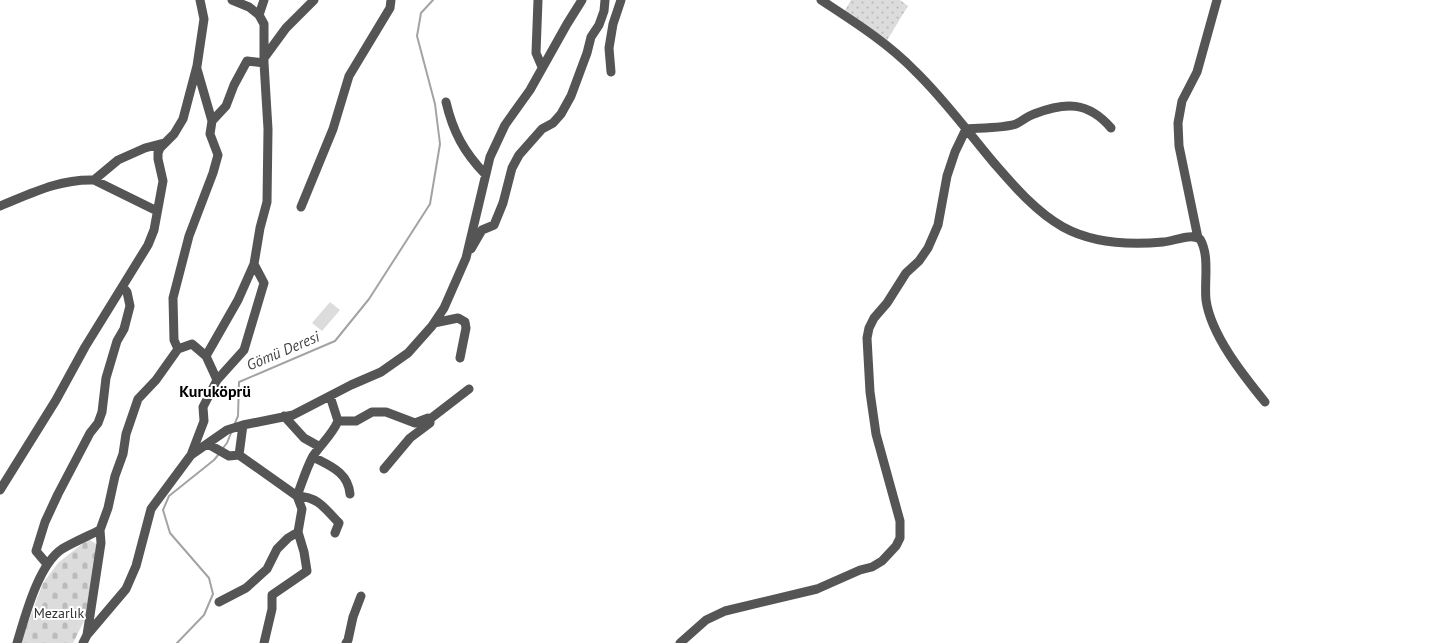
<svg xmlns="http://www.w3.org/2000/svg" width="1445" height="643" font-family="'PT Sans',sans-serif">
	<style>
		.grass { fill: url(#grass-dots) }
		.cemetery { fill: url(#cemetery-stones) }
		.garden { fill: #dcdcdc }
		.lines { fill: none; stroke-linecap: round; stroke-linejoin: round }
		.stream { stroke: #a3a3a3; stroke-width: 2 }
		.minor { stroke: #555; stroke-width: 9 }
		.labels { text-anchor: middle; stroke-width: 4; stroke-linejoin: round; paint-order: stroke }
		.park-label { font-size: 14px; fill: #333; stroke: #fff }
		.water-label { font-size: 15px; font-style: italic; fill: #444; stroke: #fff }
		.quarter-label { font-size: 16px; font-weight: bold; fill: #000; stroke: #fff }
	</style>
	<defs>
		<pattern id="grass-dots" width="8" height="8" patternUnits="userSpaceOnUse" patternTransform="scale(1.25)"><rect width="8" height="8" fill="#dcdcdc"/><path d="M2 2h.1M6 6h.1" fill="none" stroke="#bbb" stroke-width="1.8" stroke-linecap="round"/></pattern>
		<pattern id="cemetery-stones" width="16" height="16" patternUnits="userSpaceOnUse" patternTransform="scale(1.25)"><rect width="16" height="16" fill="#dcdcdc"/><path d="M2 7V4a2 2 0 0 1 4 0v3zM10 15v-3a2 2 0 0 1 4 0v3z" fill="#bbb"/></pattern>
	</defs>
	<rect width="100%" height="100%" fill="#fff"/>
	<path class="grass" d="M851 0H900L908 6 886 42 844 12Z"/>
	<path class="cemetery" d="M88 539 98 545 84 621 73 643H20L43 583 58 563Z"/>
	<path class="garden" d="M330 302 340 310 322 331 312 323Z"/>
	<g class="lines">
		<path class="stream" d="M235 423 238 416 239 382 335 341 369 299 430 204 440 144 435 104 417 36 421 13 433 0
			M223 448 227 443 231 433
			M177 643 204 615 213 594 209 578 170 533 163 510 169 496 214 460 219 454"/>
		<path class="minor" d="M538 0 536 53 542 67
			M821 0C853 21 888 43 915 71 944 99 968 132 994 163 1014 186 1036 212 1063 227 1092 243 1131 245 1163 242 1175 241 1190 233 1200 239 1210 256 1204 281 1206 300 1211 335 1243 375 1265 402
			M259 15 264 0
			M264 58 286 28 314 0
			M611 72 609 48 613 24 621 0
			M446 102C453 132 464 152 485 174
			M212 121 226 106 234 85 247 61 264 63
			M94 180 157 211
			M0 206C32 193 59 179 94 180L118 160 145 148 164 143
			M301 207 333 129 349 76 390 8 391 0
			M1198 238 1179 146 1178 123 1182 101 1197 72 1217 0
			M471 249 482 230 494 225 503 203 512 168 519 155 542 129 553 123 561 114 571 96 587 53 591 37 599 25 604 11 605 0
			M434 323 458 318 465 322 466 328 460 358
			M178 349 174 340 173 298 189 236 213 173 218 155 210 134 212 121 197 69
			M206 356 238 300 254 264
			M330 396 338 421C332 435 321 444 313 456 306 469 302 483 297 496 319 497 325 509 339 523L335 533
			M284 416 304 438 320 447
			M430 419 469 389
			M338 421H356L372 412H386L415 423 428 418 430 419V423L410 438 384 469
			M208 444 229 456 239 455 297 496 302 509 298 532 304 552 307 571 272 595V609L264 643
			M191 455 204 421 203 407 217 380 244 350 264 283 254 264 260 228 267 202 268 129 264 63V24L259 15 249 7 232 0
			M239 455 243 425
			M313 457C330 466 348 472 350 494
			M0 490 56 400 85 347 148 245 154 230 163 181 158 159V153L160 148 174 134 183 119 197 66 204 19 200 0
			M47 564 36 551 45 522 58 494 90 433 98 423 102 412 106 378 117 341 124 329 130 306 127 292 123 287
			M219 602 246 588 267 569 277 549 288 538 298 532
			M87 635 101 543 100 530 108 508 115 476 123 454 126 434 138 399 156 380 178 349 192 344 206 356 217 380
			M17 643C25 617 38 565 62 549 74 542 88 536 100 530
			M83 643 87 635 126 589 136 566 151 509 191 455 227 430 243 425 293 415 351 385 381 372 408 353 432 326 444 308 466 258 490 157 505 125 530 90 567 24 582 0
			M346 643 348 640 353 617 361 596
			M680 643 706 620 725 611 817 589 860 570 872 567 882 561 896 546 900 538V521L876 434 870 392 867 338 869 328 874 318 887 303 906 273 919 261 928 248 938 225 947 176 955 152 966 129C979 128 1005 128 1016 124 1022 121 1028 116 1034 114 1065 102 1088 101 1111 128"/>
	</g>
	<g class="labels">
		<g class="park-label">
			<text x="59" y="618">Mezarlık</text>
		</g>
		<g class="water-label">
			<text transform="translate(283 351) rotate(-23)" y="5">Gömü Deresi</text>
		</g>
		<g class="quarter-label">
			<text x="215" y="397">Kuruköprü</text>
		</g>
	</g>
</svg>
